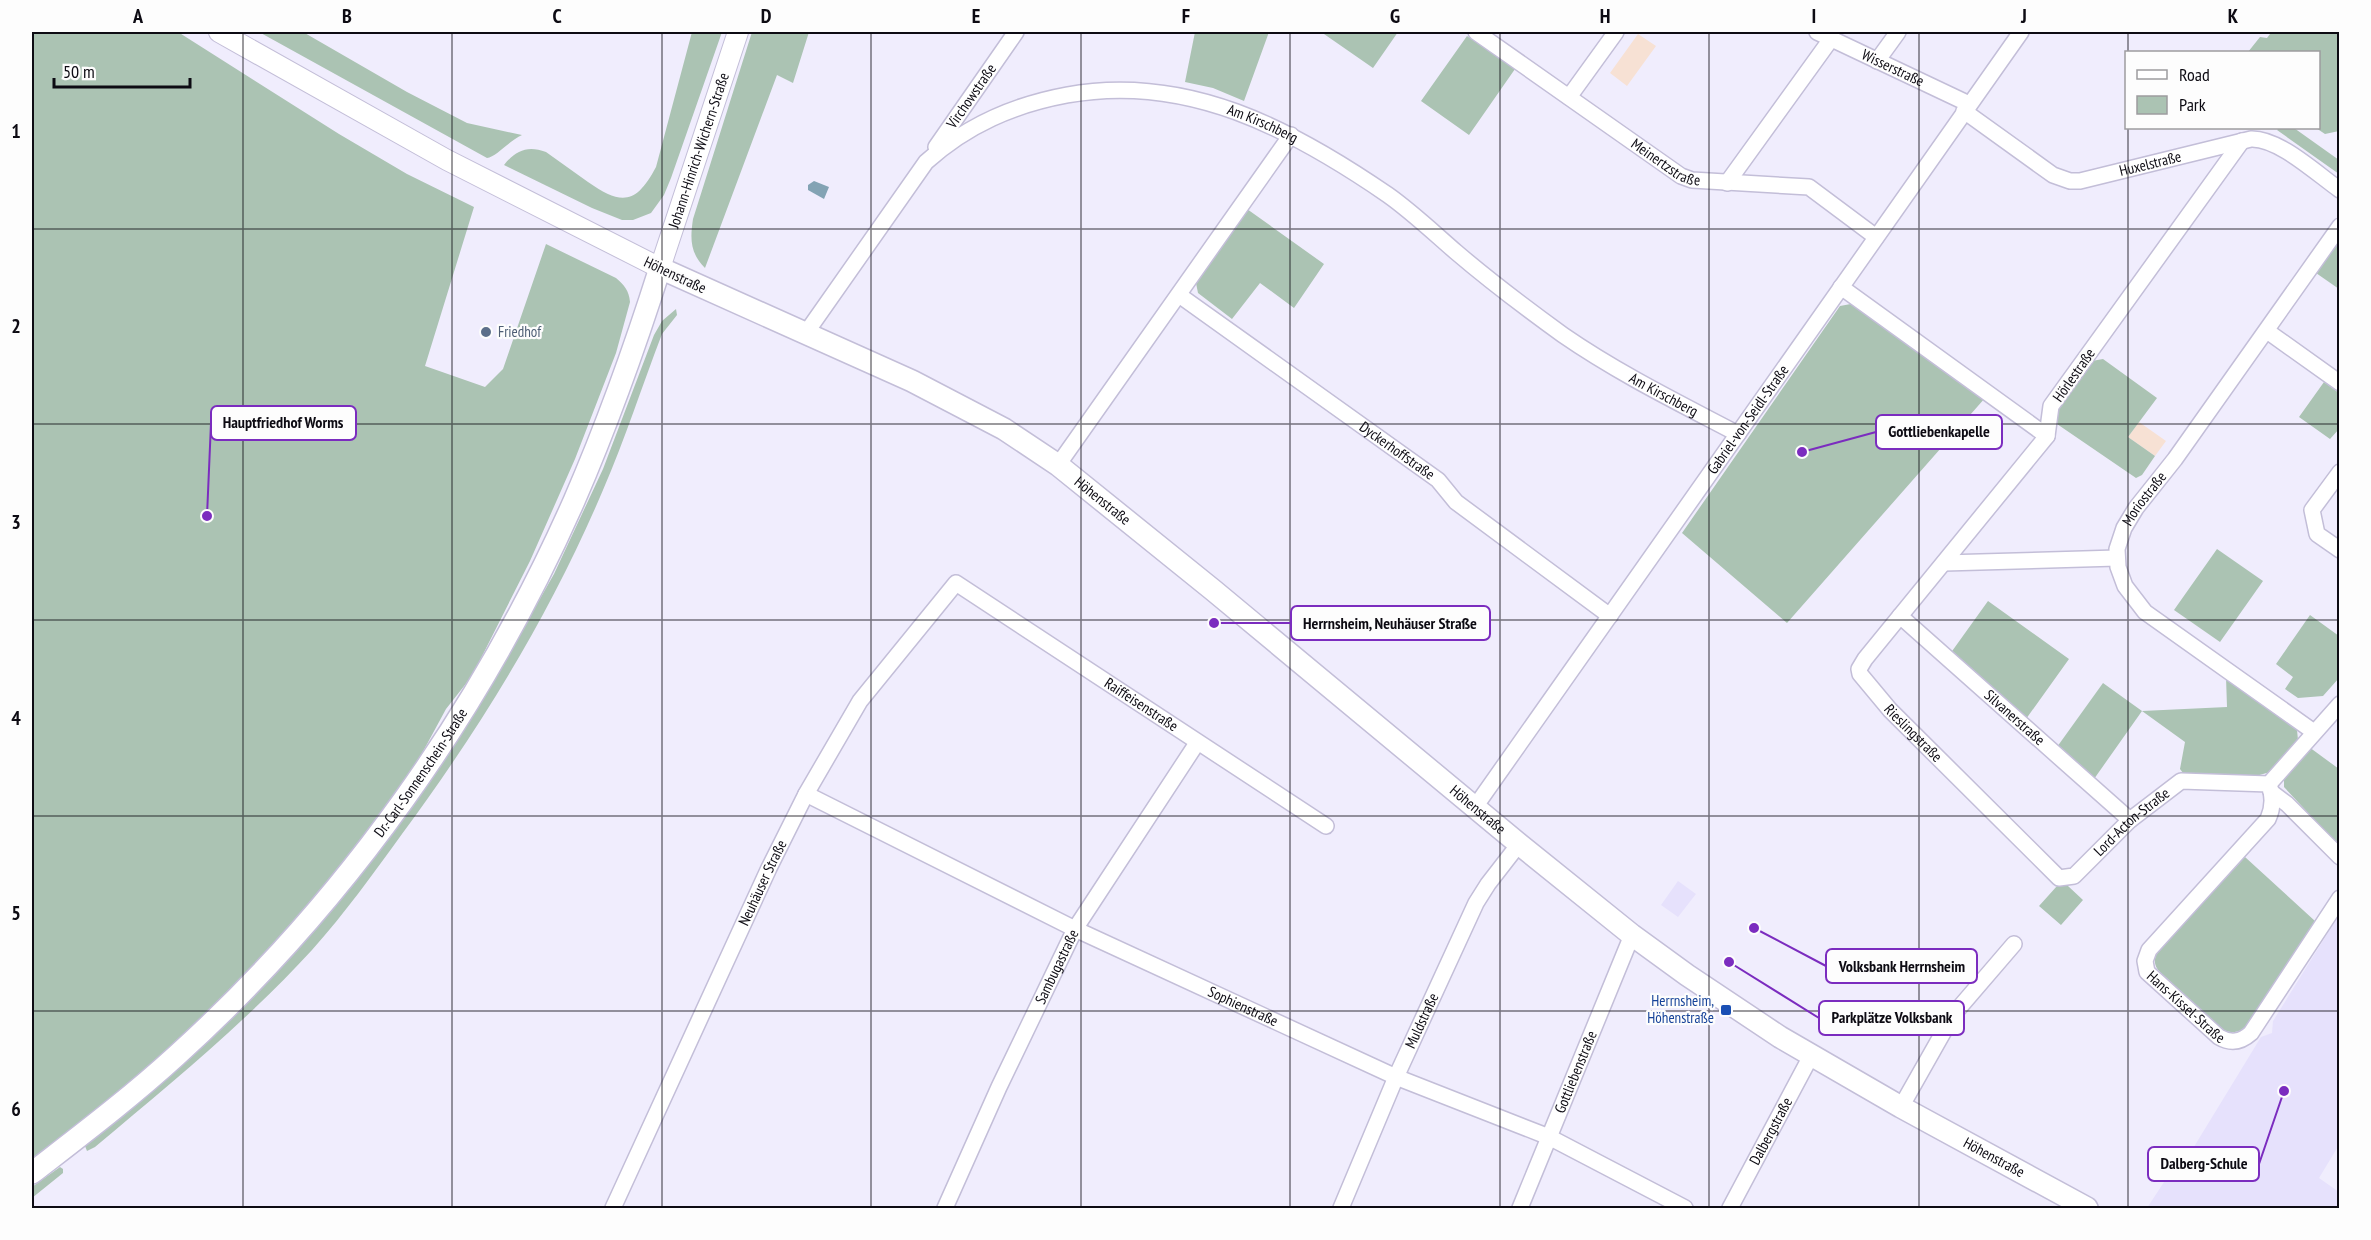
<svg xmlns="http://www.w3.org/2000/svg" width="2371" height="1240" font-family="'PT Sans Narrow',sans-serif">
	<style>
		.industrial { fill: #f7e1d4 }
		.built { fill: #e6e1fc }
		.green { fill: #abc3b3 }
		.water { fill: #83a3b4 }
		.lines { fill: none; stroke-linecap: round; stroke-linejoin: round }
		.minor-casing { stroke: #c3bed8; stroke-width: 18 }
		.tertiary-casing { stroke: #c3bed8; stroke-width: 22 }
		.secondary-casing { stroke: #c3bed8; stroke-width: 24 }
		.minor { stroke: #fff; stroke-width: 15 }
		.tertiary { stroke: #fff; stroke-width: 20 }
		.secondary { stroke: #fff; stroke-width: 21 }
		.grid { fill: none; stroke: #0d0b13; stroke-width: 1.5; stroke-opacity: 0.55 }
		.service-dot { fill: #5c6f8a; stroke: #fdfdfd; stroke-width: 2 }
		.transit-dot { fill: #1a4fb4; stroke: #fdfdfd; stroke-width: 2 }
		.labels { text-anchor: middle; stroke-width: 4.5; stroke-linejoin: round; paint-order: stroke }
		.street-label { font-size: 15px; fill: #0d0b13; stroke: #fdfdfd }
		.service-label { font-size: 15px; fill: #4e5e75; stroke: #fdfdfd; text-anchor: start }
		.transit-label { font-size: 15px; fill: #164399; stroke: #fdfdfd; text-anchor: end }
		.leader { fill: none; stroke: #7b2cbf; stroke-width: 2 }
		.callout-dot { fill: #7b2cbf; stroke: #fdfdfd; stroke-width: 2 }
		.callout { fill: #fdfdfd; stroke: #7b2cbf; stroke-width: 2 }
		.callout-label { font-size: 16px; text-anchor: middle; font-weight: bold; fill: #0d0b13 }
		.neatline { fill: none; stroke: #0d0b13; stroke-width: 2 }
		.grid-label { font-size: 20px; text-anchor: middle; font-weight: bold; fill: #0d0b13 }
	</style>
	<rect width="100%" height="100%" fill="#f0edfd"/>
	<path class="industrial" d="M1638 34 1656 46 1627 86 1610 73Z
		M2139 422 2166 441 2155 456 2128 437Z"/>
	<path class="built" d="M1678 881 1696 894 1678 917 1661 905Z
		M2339 915V1145L2319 1178 2339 1192V1208H2147L2187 1147 2192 1150 2261 1037 2272 1033 2273 1021Z"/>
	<path class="green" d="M32 32H178L339 134 407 174 474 207 425 366 485 387 503 369 546 244 616 278C624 285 629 290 630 302L616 353 575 459 530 561 472 676 446 709 413 770 342 864 299 916 227 994 136 1080 32 1160Z
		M259 32H303L407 92 467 123 522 135C510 140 496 157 487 158Z
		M692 32H722L671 178 664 195 651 213 633 220H622L592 208 504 165C516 150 528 145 546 152 560 162 574 172 588 182 621 205 636 205 656 167Z
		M752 32H809L793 83 777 75 705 268C690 253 690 239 693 219Z
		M1195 32H1269L1244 101 1213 88 1185 82Z
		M1326 32H1398L1373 68 1324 34Z
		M2267 32H2339V131L2325 134 2316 128H2318V52H2248L2260 37 2267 38 2270 34Z
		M1467 36 1515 69 1469 135 1421 101Z
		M2279 128H2294L2339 160V174L2277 130Z
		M1247 209 1324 264 1294 308 1260 283 1232 319 1198 293 1196 283Z
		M2339 240V289L2316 273Z
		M1856 303 1985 398 1787 623 1682 533 1840 306Z
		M676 309 677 315 662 334C642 386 625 439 603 490 551 613 481 727 402 834 373 874 345 913 312 950 246 1022 170 1084 95 1147L87 1151 85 1146 122 1116 343 895 421 793 455 743 504 662 554 574 603 469 654 335 662 321Z
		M2103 359 2157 398 2128 437 2155 456 2142 475 2136 478 2057 424 2055 412 2092 361Z
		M2324 382 2339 393V429L2330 439 2299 417Z
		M2217 549 2263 581 2220 642 2174 610Z
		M1988 601 2069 659 2026 719 1950 654Z
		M2310 615 2339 636V678L2323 696 2298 698 2285 689 2293 677 2276 664Z
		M2226 677 2297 730 2298 740 2296 744 2270 772 2256 776 2183 773 2180 769 2185 742 2142 711 2094 779 2057 747 2103 683 2142 711 2227 707Z
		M2309 747 2339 769V846L2284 787V774Z
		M2245 857 2315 921 2246 1027C2238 1033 2231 1034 2222 1029L2160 972C2154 966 2153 959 2158 952Z
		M2057 886H2068L2083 900 2061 925 2039 906Z
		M60 1167 63 1169V1173L32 1198V1187Z"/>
	<path class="water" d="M814 181 829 187 824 199 808 190V185Z"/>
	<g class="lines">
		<defs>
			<g id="minor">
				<path id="s1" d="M1476 32 1681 176 1692 180 1809 187 1876 237"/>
				<path id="s2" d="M1817 32 1969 104"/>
				<path d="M1877 61 1898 32"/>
				<path d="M1569 97 1616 32"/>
				<path id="s3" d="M1964 111 2053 175 2070 181H2080L2251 139C2279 138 2317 174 2340 190"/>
				<path id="s4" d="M2242 141 2051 406 2047 436 1865 659 1859 669 1860 674 1890 710 2059 878 2074 876 2130 820 2181 781 2269 784 2340 704"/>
				<path id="s5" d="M936 147 1016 32"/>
				<path d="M1727 183 1831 39"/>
				<path d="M1841 287 2047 436"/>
				<path id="s6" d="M1179 295 1438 480 1456 502 1610 616"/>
				<path d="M2267 331 2340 383"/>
				<path id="s7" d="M806 333 926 162C967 125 1013 105 1067 95 1187 73 1292 129 1388 195 1412 212 1434 233 1456 252 1490 281 1527 309 1563 335 1618 373 1679 403 1738 434"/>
				<path d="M1058 465 1291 135"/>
				<path d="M2340 472 2312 510 2317 534 2340 550"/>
				<path d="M1944 563 2117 558"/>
				<path id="s8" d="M1900 616 2130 820"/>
				<path id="s9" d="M2314 732 2145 612 2125 586 2118 567 2117 549 2124 528 2136 508 2175 459 2340 226"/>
				<path id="s10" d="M2269 784C2273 795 2273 808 2268 819L2149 950 2145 961 2147 972 2219 1037C2231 1044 2241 1042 2251 1033L2340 898"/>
				<path d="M2271 792 2287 804 2340 857"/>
				<path id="s11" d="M806 794 1075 929 1396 1077 1549 1137 1685 1208"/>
				<path id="s12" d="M1475 807 2021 32"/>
				<path d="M1901 1107 1953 1015 2014 944"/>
				<path id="s13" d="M613 1208 769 868 806 794 860 701 956 583 1326 826"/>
				<path id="s14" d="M945 1208 999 1087 1075 929 1197 743"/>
				<path id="s15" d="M1341 1208 1396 1077 1476 903 1488 884 1519 844"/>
				<path id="s16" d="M1520 1208 1632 935"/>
				<path id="s17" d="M1730 1208 1812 1054"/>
			</g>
			<g id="tertiary">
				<path id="s18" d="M219 32 447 160 660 268 738 32"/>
			</g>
			<g id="secondary">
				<path id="s19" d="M32 1173C81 1135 130 1098 176 1056 346 902 481 711 574 501 607 425 635 347 660 268L912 381 1004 429 1058 465 1213 590 1519 844 1632 935 1687 975 1780 1037 1901 1107 2087 1208"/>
			</g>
		</defs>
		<use href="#minor" class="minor-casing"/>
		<use href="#tertiary" class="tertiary-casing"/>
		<use href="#secondary" class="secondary-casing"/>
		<use href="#minor" class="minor"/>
		<use href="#tertiary" class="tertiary"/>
		<use href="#secondary" class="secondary"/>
	</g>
	<path class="grid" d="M243 32V1208M452 32V1208M662 32V1208M871 32V1208M1081 32V1208M1290 32V1208M1500 32V1208M1709 32V1208M1919 32V1208M2128 32V52M2128 128V1208M32 229H2340M32 424H2340M32 620H2340M32 816H2340M32 1011H2340"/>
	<circle class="service-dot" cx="486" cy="332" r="6"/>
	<rect class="transit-dot" x="1720" y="1004" width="12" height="12" rx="3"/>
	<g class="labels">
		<g class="street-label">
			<text dy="5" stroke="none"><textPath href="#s2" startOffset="84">Wisserstraße</textPath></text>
			<text dy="5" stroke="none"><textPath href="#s5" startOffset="62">Virchowstraße</textPath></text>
			<text dy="5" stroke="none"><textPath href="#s7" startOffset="568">Am Kirschberg</textPath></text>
			<text dy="5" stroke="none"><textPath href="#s18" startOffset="624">Johann-Hinrich-Wichern-Straße</textPath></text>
			<text dy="5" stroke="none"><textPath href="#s1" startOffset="231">Meinertzstraße</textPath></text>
			<text dy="5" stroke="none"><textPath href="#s3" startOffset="210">Huxelstraße</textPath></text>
			<text transform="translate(675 275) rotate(25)" y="5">Höhenstraße</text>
			<text transform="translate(2074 375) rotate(-55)" y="5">Hörlestraße</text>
			<text dy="5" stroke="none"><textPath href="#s7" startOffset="1054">Am Kirschberg</textPath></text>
			<text dy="5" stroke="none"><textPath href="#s12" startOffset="474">Gabriel-von-Seidl-Straße</textPath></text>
			<text dy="5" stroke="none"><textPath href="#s6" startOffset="268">Dyckerhoffstraße</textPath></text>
			<text dy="5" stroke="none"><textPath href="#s9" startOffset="336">Moriostraße</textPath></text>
			<text dy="5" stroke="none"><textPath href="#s19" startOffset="1624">Höhenstraße</textPath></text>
			<text dy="5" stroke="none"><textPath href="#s13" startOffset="938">Raiffeisenstraße</textPath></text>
			<text dy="5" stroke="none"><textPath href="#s8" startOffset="153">Silvanerstraße</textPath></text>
			<text dy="5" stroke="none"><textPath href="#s4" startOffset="741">Rieslingstraße</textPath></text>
			<text dy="5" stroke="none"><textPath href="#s19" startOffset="561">Dr.-Carl-Sonnenschein-Straße</textPath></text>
			<text dy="5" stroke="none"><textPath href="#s19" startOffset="2110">Höhenstraße</textPath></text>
			<text dy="5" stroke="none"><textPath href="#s4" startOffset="1041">Lord-Acton-Straße</textPath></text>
			<text dy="5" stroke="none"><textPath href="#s13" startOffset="358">Neuhäuser Straße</textPath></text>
			<text dy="5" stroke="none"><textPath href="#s14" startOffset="266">Sambugastraße</textPath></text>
			<text dy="5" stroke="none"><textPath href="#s10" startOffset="288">Hans-Kissel-Straße</textPath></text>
			<text dy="5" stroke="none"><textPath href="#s11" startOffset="486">Sophienstraße</textPath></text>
			<text dy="5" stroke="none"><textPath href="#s15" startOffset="204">Muldstraße</textPath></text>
			<text dy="5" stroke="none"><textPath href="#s16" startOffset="147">Gottliebenstraße</textPath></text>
			<text dy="5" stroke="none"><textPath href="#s17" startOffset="87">Dalbergstraße</textPath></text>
			<text dy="5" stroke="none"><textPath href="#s19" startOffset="2734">Höhenstraße</textPath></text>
		</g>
		<g class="service-label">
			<text x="498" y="337">Friedhof</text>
		</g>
		<g class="transit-label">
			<text x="1714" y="1006">Herrnsheim,<tspan x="1714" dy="17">Höhenstraße</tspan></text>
		</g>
	</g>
	<path class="leader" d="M207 516L211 423M1802 452L1876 432M1214 623L1291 623M1754 928L1826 966M1729 962L1819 1018M2284 1091L2259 1164"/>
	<g class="callout-dot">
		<circle cx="207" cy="516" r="6"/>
		<circle cx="1802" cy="452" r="6"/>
		<circle cx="1214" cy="623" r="6"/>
		<circle cx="1754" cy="928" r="6"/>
		<circle cx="1729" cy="962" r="6"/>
		<circle cx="2284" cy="1091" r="6"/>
	</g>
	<g class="callout">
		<rect x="211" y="406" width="145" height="34" rx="6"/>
		<rect x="1876" y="415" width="126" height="34" rx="6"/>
		<rect x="1291" y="606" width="199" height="34" rx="6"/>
		<rect x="1826" y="949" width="151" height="34" rx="6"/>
		<rect x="1819" y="1001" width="145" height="34" rx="6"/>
		<rect x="2148" y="1147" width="111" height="34" rx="6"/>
	</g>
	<g class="callout-label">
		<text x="283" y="428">Hauptfriedhof Worms</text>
		<text x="1939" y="437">Gottliebenkapelle</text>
		<text x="1390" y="629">Herrnsheim, Neuhäuser Straße</text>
		<text x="1902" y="972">Volksbank Herrnsheim</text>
		<text x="1892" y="1023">Parkplätze Volksbank</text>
		<text x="2204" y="1169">Dalberg-Schule</text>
	</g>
	<rect width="2371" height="1240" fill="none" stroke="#fdfdfd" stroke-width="66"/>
	<rect x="2125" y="51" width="195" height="78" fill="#fdfdfd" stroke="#9d9c9f" stroke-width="1.5"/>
	<rect x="2137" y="70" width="30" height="9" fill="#ffffff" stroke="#9d9c9f" stroke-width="1.5"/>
	<text x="2179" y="81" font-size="18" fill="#0d0b13">Road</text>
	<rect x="2137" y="96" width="30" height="18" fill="#abc3b3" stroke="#9d9c9f" stroke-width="1.5"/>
	<text x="2179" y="111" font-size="18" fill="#0d0b13">Park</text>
	<path d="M54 78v9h136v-9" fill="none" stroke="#0d0b13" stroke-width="3"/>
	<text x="63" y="78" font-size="18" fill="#0d0b13" stroke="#fdfdfd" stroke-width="4.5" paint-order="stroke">50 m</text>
	<rect x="33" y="33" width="2305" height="1174" class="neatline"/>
	<g class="grid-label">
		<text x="138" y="23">A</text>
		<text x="347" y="23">B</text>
		<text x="557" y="23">C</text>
		<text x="766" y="23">D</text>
		<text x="976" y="23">E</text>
		<text x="1186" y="23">F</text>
		<text x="1395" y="23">G</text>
		<text x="1605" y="23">H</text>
		<text x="1814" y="23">I</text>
		<text x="2024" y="23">J</text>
		<text x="2233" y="23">K</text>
		<text x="16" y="138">1</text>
		<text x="16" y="333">2</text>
		<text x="16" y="529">3</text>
		<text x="16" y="725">4</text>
		<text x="16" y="920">5</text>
		<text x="16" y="1116">6</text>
	</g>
</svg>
